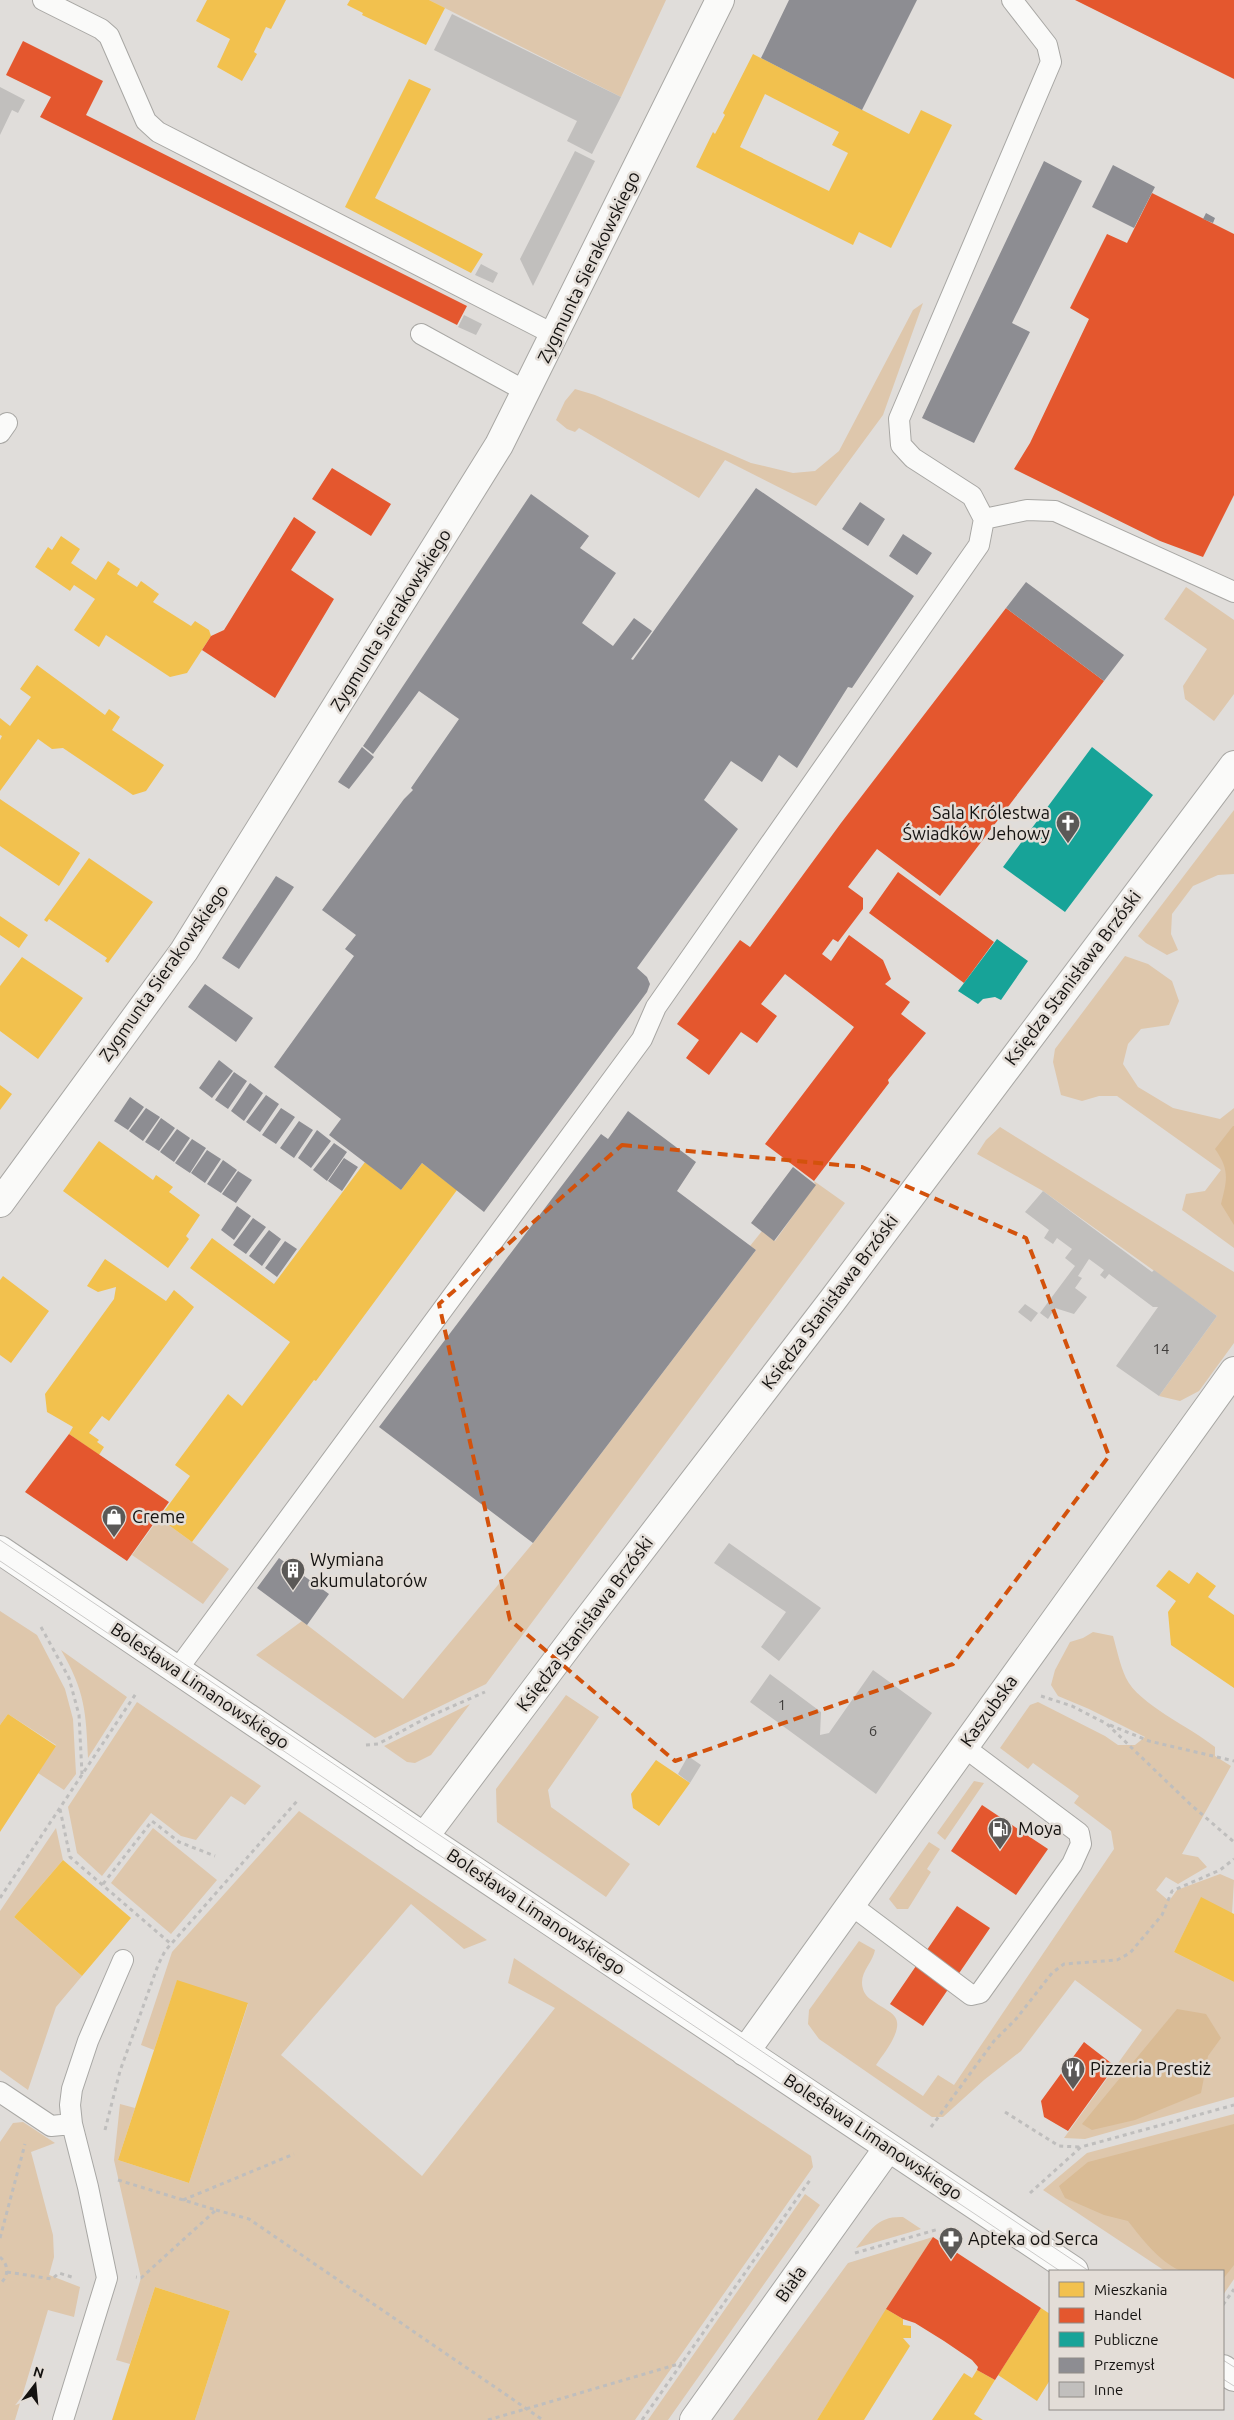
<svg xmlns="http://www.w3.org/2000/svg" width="1234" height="2420" font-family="Ubuntu,sans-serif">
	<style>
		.green { fill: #dec7ac }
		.forest { fill: #d9bb95 }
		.homes { fill: #f2c14e; fill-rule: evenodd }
		.shops { fill: #e4572e }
		.public { fill: #17a398 }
		.industry { fill: #8d8d92 }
		.building { fill: #c1bfbd }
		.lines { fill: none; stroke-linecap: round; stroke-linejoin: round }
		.service-casing { stroke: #a8a7a4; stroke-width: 22 }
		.minor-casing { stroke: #a8a7a4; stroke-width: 30 }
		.tertiary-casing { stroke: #a8a7a4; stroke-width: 30 }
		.path { stroke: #bfbebd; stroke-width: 3; stroke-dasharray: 4 4; stroke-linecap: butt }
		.service { stroke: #fafaf9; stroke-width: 20 }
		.minor { stroke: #fafaf9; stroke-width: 28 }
		.tertiary { stroke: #fafaf9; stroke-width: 28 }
		.tram { stroke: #cbcac9; stroke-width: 1 }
		.marked { fill: none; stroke: #d3520c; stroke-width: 4; stroke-dasharray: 10 6; stroke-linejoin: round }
		.labels { text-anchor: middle; stroke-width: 5; stroke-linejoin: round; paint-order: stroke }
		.number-label { font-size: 15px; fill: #3f3d3b }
		.street-label { font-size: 18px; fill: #141210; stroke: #e3ddd7 }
		.poi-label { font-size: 18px; fill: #141210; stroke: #e3ddd7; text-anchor: start }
	</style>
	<rect width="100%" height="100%" fill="#e0ddda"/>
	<path class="green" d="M429 0H666L621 97Z
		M923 303 883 415 816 506 725 460 699 498 579 428 575 432 567 429 556 420 565 401 575 389 595 395 751 463 793 473 815 471 839 451 913 310Z
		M1186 587 1234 620V694L1214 721 1185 699 1183 686 1207 649 1164 619Z
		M1234 810V874L1218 875 1193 886 1172 914 1171 934 1178 950 1167 955 1146 943 1138 936Z
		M1125 956 1148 964 1172 981 1179 1001 1169 1025 1141 1029 1128 1044 1123 1064 1138 1087 1173 1108 1220 1119 1234 1108V1248L1182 1210 1186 1194 1205 1191 1221 1170 1117 1096H1099L1082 1101 1061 1095 1053 1062 1055 1049Z
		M1000 1127 1234 1272V1343L1199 1391 1180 1401 1159 1396 1217 1316 1043 1191 977 1154 986 1140Z
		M814 1181 845 1203 486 1684 375 1738 256 1655 302 1621 403 1699 533 1543 756 1250 750 1246 762 1231 775 1241 815 1185Z
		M159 1518 229 1569 203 1604 132 1555Z
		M0 1611 37 1635 65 1689 73 1719 76 1774 64 1790 38 1773 56 1745 8 1714 0 1725Z
		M1093 1632 1113 1636C1117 1650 1120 1665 1126 1678 1138 1704 1192 1728 1215 1747V1756L1231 1766 1182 1854 1198 1857 1207 1867 1178 1884 1166 1877 1156 1890 1169 1901 1177 1890 1220 1874 1234 1880 1232 1914 1201 1898 1174 1952 1234 1982V2097L1085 2139 1064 2138 1142 2030 1075 1980 1021 2051 984 2080 943 2117H932L819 2039 808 2024 809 2010 859 1941 875 1950C873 1963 858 1973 863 1989 865 1996 870 1999 876 2003 881 2007 891 2011 895 2017 904 2030 883 2054 876 2065L923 2096 938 2075 954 2085 1114 1849 1111 1831 1074 1803 1079 1796 1033 1763 1028 1769 1000 1748 1030 1705 1038 1702 1105 1736 1118 1745H1135L1145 1737 1089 1709 1058 1696 1051 1685 1055 1670 1070 1642 1083 1638Z
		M61 1650 127 1697 88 1758C86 1712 85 1691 61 1650Z
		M566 1695 599 1717 548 1790 551 1807 630 1864 606 1897 497 1822 496 1789Z
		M137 1702 261 1786 245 1805 231 1796 196 1840 181 1836 151 1813 102 1876 77 1853 68 1807Z
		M470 1704 431 1755 415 1763 407 1762 384 1746Z
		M974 1781 984 1783 945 1840 937 1833Z
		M299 1811 487 1940 464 1949 411 1904 281 2055 422 2176 555 2008 508 1983 514 1958 811 2156 813 2167 635 2420H195L230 2311 155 2287 130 2364 116 2360 141 2278 114 2160 120 2104 135 2108 118 2160 189 2183 248 2004 177 1981 154 2050 141 2045 172 1952Z
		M56 1828 63 1860 14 1917 82 1976 56 2007 28 2090 0 2070V1911Z
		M153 1828 217 1880 171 1934 111 1883Z
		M929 1842 940 1849 927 1869 931 1872 908 1909H897L889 1899Z
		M1234 2114V2279L1223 2295V2271H1165L1043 2190 1087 2153Z
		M23 2122 55 2143 31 2152 53 2235 54 2257 49 2275 80 2287 74 2317 48 2310 15 2420H0V2142L13 2123Z
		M805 2194 820 2205 668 2420H648Z
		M903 2217 921 2229 856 2248C871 2230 877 2216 903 2217Z
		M933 2237 817 2420H733L848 2263Z"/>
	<path class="forest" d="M1233 1126H1234V1225L1221 1204C1227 1180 1230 1170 1215 1149Z
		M1177 2009 1206 2014 1221 2038 1208 2056 1201 2093 1135 2120 1092 2130 1082 2124Z
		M1234 2124V2265L1223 2279V2271C1212 2271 1188 2274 1179 2270 1159 2261 1141 2238 1128 2221L1104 2215 1065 2198 1059 2186 1088 2162Z"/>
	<path class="homes" d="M207 0H286L271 29 266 27 254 52 257 54 242 81 217 67 230 39 196 21Z
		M350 0H429L445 8 426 45 362 15 363 13 347 5Z
		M753 54 909 134 921 110 952 125 891 248 859 232 853 245 696 167 713 132 715 134 725 115 723 113ZM765 94 839 132 832 145 848 153 829 191 740 147Z
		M409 79 431 89 375 198 483 254 471 273 345 207Z
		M61 536 80 549 71 563 96 580 108 561 120 569 117 574 137 587 141 581 159 594 153 602 191 626 195 621 209 630 211 636 187 673 170 677 106 635 99 647 74 630 95 599 74 585 70 591 35 567 48 547 52 550Z
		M37 665 105 715 109 709 120 717 112 730 164 765 146 791 133 795 63 748 52 749 38 739 0 791V740L2 736 0 735V718L10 726 31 697 20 689Z
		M0 799 80 853 59 886 0 846Z
		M89 858 153 902 108 963 105 961 107 958 49 919 47 922 44 920Z
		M0 916 28 935 19 948 0 935Z
		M22 957 83 998 38 1059 0 1031V986Z
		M0 1085 12 1094 0 1110Z
		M99 1141 153 1180 156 1175 173 1187 169 1192 200 1215 186 1236 189 1239 168 1268 63 1191Z
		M365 1162 401 1190 422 1163 457 1190 316 1381 314 1380 192 1542 159 1518 190 1476 175 1465 228 1394 242 1406 290 1342 190 1268 212 1238 274 1284Z
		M105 1259 166 1301 174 1290 194 1307 109 1421 102 1416 89 1433 99 1440 97 1442 104 1447 99 1455 69 1434 73 1427 47 1412 45 1394 114 1299 116 1287 98 1292 87 1286Z
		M3 1276 49 1311 11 1363 0 1355V1280Z
		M1169 1570 1189 1584 1197 1572 1216 1586 1208 1597 1234 1615V1688L1171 1645 1168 1612 1176 1601 1156 1586Z
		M8 1714 56 1746 0 1832V1725Z
		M656 1760 690 1783 659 1826 633 1808 631 1794Z
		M63 1860 131 1918 82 1976 14 1917Z
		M1201 1897 1234 1914V1982L1174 1952Z
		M177 1980 248 2003 189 2183 118 2160Z
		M155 2287 230 2311 195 2420H112Z
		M1041 2308 1050 2314V2380L1037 2401 998 2375Z
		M886 2309 903 2319V2325L911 2326V2338H903L910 2346 864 2420H817Z
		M977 2370 995 2380 974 2414 983 2420H932L964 2373 972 2378Z"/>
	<path class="shops" d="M1075 0H1234V79Z
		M23 41 103 81 86 115 467 306 457 325 40 117 51 97 6 75Z
		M1152 193 1234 234V495L1203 557 1160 541 1014 469 1030 443 1089 319 1070 308 1107 234 1127 243Z
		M332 468 391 504 371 536 312 499Z
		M294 517 316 532 291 570 334 599 275 698 202 650 211 636 224 630Z
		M1006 608 1104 681 940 896 877 849 848 887 863 898V909L838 942 833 939 822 954 831 961 849 935 883 960 891 979 885 984 910 1002 901 1014 926 1033 888 1080 889 1083 814 1181 765 1144 854 1027 785 974 761 1004 777 1016 757 1043 741 1032 709 1075 686 1058 699 1040 677 1024 740 940 750 947 841 823Z
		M898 872 994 942 964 983 869 913Z
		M69 1434 169 1502 127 1561 25 1492Z
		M982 1805 1048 1849 1016 1895 951 1851Z
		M957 1906 990 1928 923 2026 890 2004Z
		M1084 2042 1115 2066 1068 2131 1044 2117 1041 2101Z
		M933 2237 1041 2308 995 2380 977 2370 978 2367 972 2360 944 2341 915 2323 903 2319 886 2309Z"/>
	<path class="public" d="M1092 747 1153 795 1065 912 1003 867Z
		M997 939 1028 961 1001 1000 995 997 983 999 978 1004 958 991Z"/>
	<path class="industry" d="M789 0H917L862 110 761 58Z
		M1044 161 1082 181 1012 323 1030 332 974 443 922 418Z
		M1113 165 1155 187 1134 228 1092 207Z
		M1206 213 1215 218 1213 223 1203 219Z
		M756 488 914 596 852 688 848 687 797 768 779 755 762 782 731 761 704 800 738 829 637 968 647 977 650 984 647 992 484 1212 422 1163 401 1190 329 1135 341 1119 274 1067 354 956 345 949 356 935 322 910 404 799 413 790 411 788 459 719 419 691 373 754 363 746 531 494 589 536 580 548 616 573 582 623 613 646 634 618 652 631 631 659 633 660Z
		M860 502 885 519 868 546 842 529Z
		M903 534 932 553 917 575 889 556Z
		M1026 582 1124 655 1104 681 1006 608Z
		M362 747 374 757 349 789 338 782Z
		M276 876 294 887 239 969 222 958Z
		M205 984 253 1018 236 1042 188 1007Z
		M219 1060 233 1071 212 1098 199 1088Z
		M234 1072 247 1081 228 1109 215 1100Z
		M250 1083 263 1093 244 1121 231 1111Z
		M266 1095 279 1104 260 1132 246 1122Z
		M130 1097 144 1107 128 1130 114 1121Z
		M146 1108 160 1117 143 1141 129 1131Z
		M281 1108 295 1117 276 1144 262 1135Z
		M628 1111 696 1162 677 1191 756 1250 533 1543 379 1427 601 1134 608 1139Z
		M161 1118 175 1128 159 1151 145 1142Z
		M299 1121 313 1130 294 1158 280 1148Z
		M177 1129 190 1138 174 1162 160 1152Z
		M317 1130 331 1141 311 1168 298 1158Z
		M192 1139 206 1148 190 1173 175 1163Z
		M334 1143 347 1152 327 1181 313 1170Z
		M207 1150 221 1159 205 1183 191 1173Z
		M344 1158 358 1167 342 1191 328 1181Z
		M223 1160 237 1170 221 1193 207 1184Z
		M793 1167 816 1185 774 1241 751 1223Z
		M238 1171 252 1180 236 1203 222 1194Z
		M237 1206 251 1216 234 1240 221 1230Z
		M253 1218 266 1227 246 1254 233 1245Z
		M269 1230 281 1239 262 1266 249 1256Z
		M285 1241 297 1249 277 1277 265 1268Z
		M279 1558 329 1594 307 1625 257 1588Z"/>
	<path class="building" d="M452 14 621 97 592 154 567 141 577 121 434 50Z
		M0 87 25 100 18 113 12 110 0 135Z
		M575 151 595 161 533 286 520 259Z
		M481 264 498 273 493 283 475 275Z
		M464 315 482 324 476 335 458 327Z
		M1043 1191 1152 1272 1154 1270 1217 1316 1159 1396 1116 1366 1158 1307H1153L1109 1274 1105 1279 1100 1275 1104 1270 1089 1259 1078 1276 1082 1278 1075 1288 1087 1297 1074 1314 1055 1308 1048 1319 1040 1313 1075 1266 1065 1258 1072 1249 1057 1238 1053 1244 1044 1238 1049 1230 1025 1212Z
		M1025 1304 1038 1313 1031 1322 1018 1312Z
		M729 1543 821 1608 779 1661 761 1647 786 1612 714 1563Z
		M873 1670 932 1713 876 1794 750 1702 770 1674 821 1712 820 1735 829 1733Z
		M688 1756 701 1765 690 1783 678 1774Z"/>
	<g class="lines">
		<defs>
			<path id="service" d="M43 0 101 29 109 36 146 121 158 132 555 335
				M421 334 527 392
				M0 433 7 423
				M984 519 1027 510 1055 511 1234 592
				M177 1670 642 1039 656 1007 979 545 984 519 972 496 913 458 901 445 899 419 1051 62 1047 45 1012 0
				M851 1905 971 1995 980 1993 1072 1864 1081 1844 1079 1833 964 1747
				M0 2092 51 2126 72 2124
				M63 2420 107 2278 88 2187 72 2124 70 2105 72 2089 88 2041 123 1960"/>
			<path id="minor" d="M0 1203 184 951 499 445 720 0
				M424 1837 585 1623 832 1301 1234 765
				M745 2052 1234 1371
				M694 2420 888 2148"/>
			<path id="tertiary" d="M0 1550 424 1837 1074 2271
				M1223 2369 1234 2377"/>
		</defs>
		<use href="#service" class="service-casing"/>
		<use href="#minor" class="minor-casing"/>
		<use href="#tertiary" class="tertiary-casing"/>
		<path class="path" d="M41 1627 69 1678 79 1715 82 1774
			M1041 1696 1072 1706 1107 1724 1190 1804 1234 1842
			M1110 1725 1149 1741 1234 1761
			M366 1745 378 1744 428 1717 485 1692
			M60 1809 70 1857 171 1944
			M103 1884 152 1821 179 1842 215 1856
			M0 1898 137 1692
			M1005 2112 1059 2146 1080 2147
			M931 2127 994 2041 1016 2019 1052 1973 1064 1964 1117 1960 1130 1953 1162 1915 1172 1891 1220 1870 1234 1859
			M105 2130 120 2071 158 1965 165 1951 298 1800
			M118 2180 216 2210 141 2278 136 2277
			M1030 2193 1081 2147 1234 2105
			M183 2200 294 2154
			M216 2210 249 2219 543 2420
			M0 2238 25 2144
			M855 2253 939 2229
			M0 2257C9 2265 9 2276 0 2284
			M7 2272 52 2279 59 2273 75 2278
			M1223 2305 1234 2289
			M488 2420 682 2363
			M642 2420 810 2180"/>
		<use href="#service" class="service"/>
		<use href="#minor" class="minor"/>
		<use href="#tertiary" class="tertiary"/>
		<path class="tram" d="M0 1540 1089 2271
			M0 1561 1060 2271
			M1223 2360 1234 2367
			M1223 2379 1234 2386"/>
	</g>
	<path class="marked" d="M622 1145 862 1167 1026 1238 1109 1456 953 1664 675 1761 510 1620 439 1304Z"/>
	<defs>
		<symbol id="church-pin" viewBox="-11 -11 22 30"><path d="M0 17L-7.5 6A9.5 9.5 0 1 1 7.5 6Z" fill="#5b5957" stroke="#e3ddd7"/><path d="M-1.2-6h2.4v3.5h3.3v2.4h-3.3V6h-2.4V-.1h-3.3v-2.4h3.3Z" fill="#fff"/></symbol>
		<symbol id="shop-pin" viewBox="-11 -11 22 30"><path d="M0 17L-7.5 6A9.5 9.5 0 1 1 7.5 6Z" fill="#5b5957" stroke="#e3ddd7"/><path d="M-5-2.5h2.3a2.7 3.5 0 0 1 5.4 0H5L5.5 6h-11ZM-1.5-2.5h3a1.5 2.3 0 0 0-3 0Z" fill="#fff"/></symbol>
		<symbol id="building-pin" viewBox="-11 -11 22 30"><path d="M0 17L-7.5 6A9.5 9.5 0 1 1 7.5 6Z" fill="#5b5957" stroke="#e3ddd7"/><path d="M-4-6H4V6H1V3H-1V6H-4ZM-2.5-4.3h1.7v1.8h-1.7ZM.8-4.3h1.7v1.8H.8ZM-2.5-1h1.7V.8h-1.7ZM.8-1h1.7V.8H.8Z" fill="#fff"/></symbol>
		<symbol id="fuel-pin" viewBox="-11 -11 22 30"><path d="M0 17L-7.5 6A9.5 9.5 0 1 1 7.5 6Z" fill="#5b5957" stroke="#e3ddd7"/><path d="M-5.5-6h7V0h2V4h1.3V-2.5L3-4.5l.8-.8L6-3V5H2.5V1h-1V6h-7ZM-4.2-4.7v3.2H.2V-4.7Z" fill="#fff"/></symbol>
		<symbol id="restaurant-pin" viewBox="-11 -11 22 30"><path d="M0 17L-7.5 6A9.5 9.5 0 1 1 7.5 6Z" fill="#5b5957" stroke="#e3ddd7"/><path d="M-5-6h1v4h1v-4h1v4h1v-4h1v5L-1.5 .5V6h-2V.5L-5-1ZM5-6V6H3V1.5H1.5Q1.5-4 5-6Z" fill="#fff"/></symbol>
		<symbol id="pharmacy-pin" viewBox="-11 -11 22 30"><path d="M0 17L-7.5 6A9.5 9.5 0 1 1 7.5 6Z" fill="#5b5957" stroke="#e3ddd7"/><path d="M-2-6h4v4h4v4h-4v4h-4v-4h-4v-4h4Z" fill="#fff"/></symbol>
	</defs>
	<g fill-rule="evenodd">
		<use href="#church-pin" x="1054" y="809" width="28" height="38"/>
		<use href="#shop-pin" x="100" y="1503" width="28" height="38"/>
		<use href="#building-pin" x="279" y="1556" width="28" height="38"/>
		<use href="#fuel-pin" x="986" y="1815" width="28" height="38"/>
		<use href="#restaurant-pin" x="1059" y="2055" width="28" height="38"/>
		<use href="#pharmacy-pin" x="937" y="2225" width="28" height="38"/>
	</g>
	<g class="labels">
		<g class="number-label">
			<text x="1161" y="1354">14</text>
			<text x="782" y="1710">1</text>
			<text x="873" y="1736">6</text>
		</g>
		<g class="street-label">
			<text transform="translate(589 267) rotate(-64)" y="6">Zygmunta Sierakowskiego</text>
			<text transform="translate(391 620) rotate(-58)" y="6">Zygmunta Sierakowskiego</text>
			<text transform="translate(164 973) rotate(-55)" y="6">Zygmunta Sierakowskiego</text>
			<text transform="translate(1073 978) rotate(-53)" y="6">Księdza Stanisława Brzóski</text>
			<text transform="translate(830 1302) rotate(-53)" y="6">Księdza Stanisława Brzóski</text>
			<text transform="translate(585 1624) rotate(-53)" y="6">Księdza Stanisława Brzóski</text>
			<text transform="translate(200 1686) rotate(34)" y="6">Bolesława Limanowskiego</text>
			<text transform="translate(989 1711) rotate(-54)" y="6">Kaszubska</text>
			<text transform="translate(536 1912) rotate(34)" y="6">Bolesława Limanowskiego</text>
			<text transform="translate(873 2137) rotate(34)" y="6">Bolesława Limanowskiego</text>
			<text transform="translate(791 2284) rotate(-55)" y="6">Biała</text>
		</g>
		<g class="poi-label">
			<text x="1050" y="819" text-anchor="end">Sala Królestwa<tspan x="1050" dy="21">Świadków Jehowy</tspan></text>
			<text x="132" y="1523">Creme</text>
			<text x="310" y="1566">Wymiana<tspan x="310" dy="21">akumulatorów</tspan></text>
			<text x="1018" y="1835">Moya</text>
			<text x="1090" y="2075">Pizzeria Prestiż</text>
			<text x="968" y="2245">Apteka od Serca</text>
		</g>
	</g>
	<rect x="1049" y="2270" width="175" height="140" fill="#e3ddd7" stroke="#908c87"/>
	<rect x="1059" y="2282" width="25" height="15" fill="#f2c14e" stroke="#908c87"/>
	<text x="1094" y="2295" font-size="15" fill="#141210">Mieszkania</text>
	<rect x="1059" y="2308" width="25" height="15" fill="#e4572e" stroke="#908c87"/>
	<text x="1094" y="2320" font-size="15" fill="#141210">Handel</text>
	<rect x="1059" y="2332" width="25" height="15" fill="#17a398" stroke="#908c87"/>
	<text x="1094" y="2345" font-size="15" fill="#141210">Publiczne</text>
	<rect x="1059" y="2358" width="25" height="15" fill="#8d8d92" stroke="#908c87"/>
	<text x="1094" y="2370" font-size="15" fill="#141210">Przemysł</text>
	<rect x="1059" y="2382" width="25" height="15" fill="#c1bfbd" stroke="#908c87"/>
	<text x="1094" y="2395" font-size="15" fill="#141210">Inne</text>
	<g transform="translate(35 2385) rotate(16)" stroke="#e3ddd7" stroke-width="4" paint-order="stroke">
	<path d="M0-4L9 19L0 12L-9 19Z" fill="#141210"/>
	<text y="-8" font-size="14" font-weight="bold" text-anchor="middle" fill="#141210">N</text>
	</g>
</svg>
